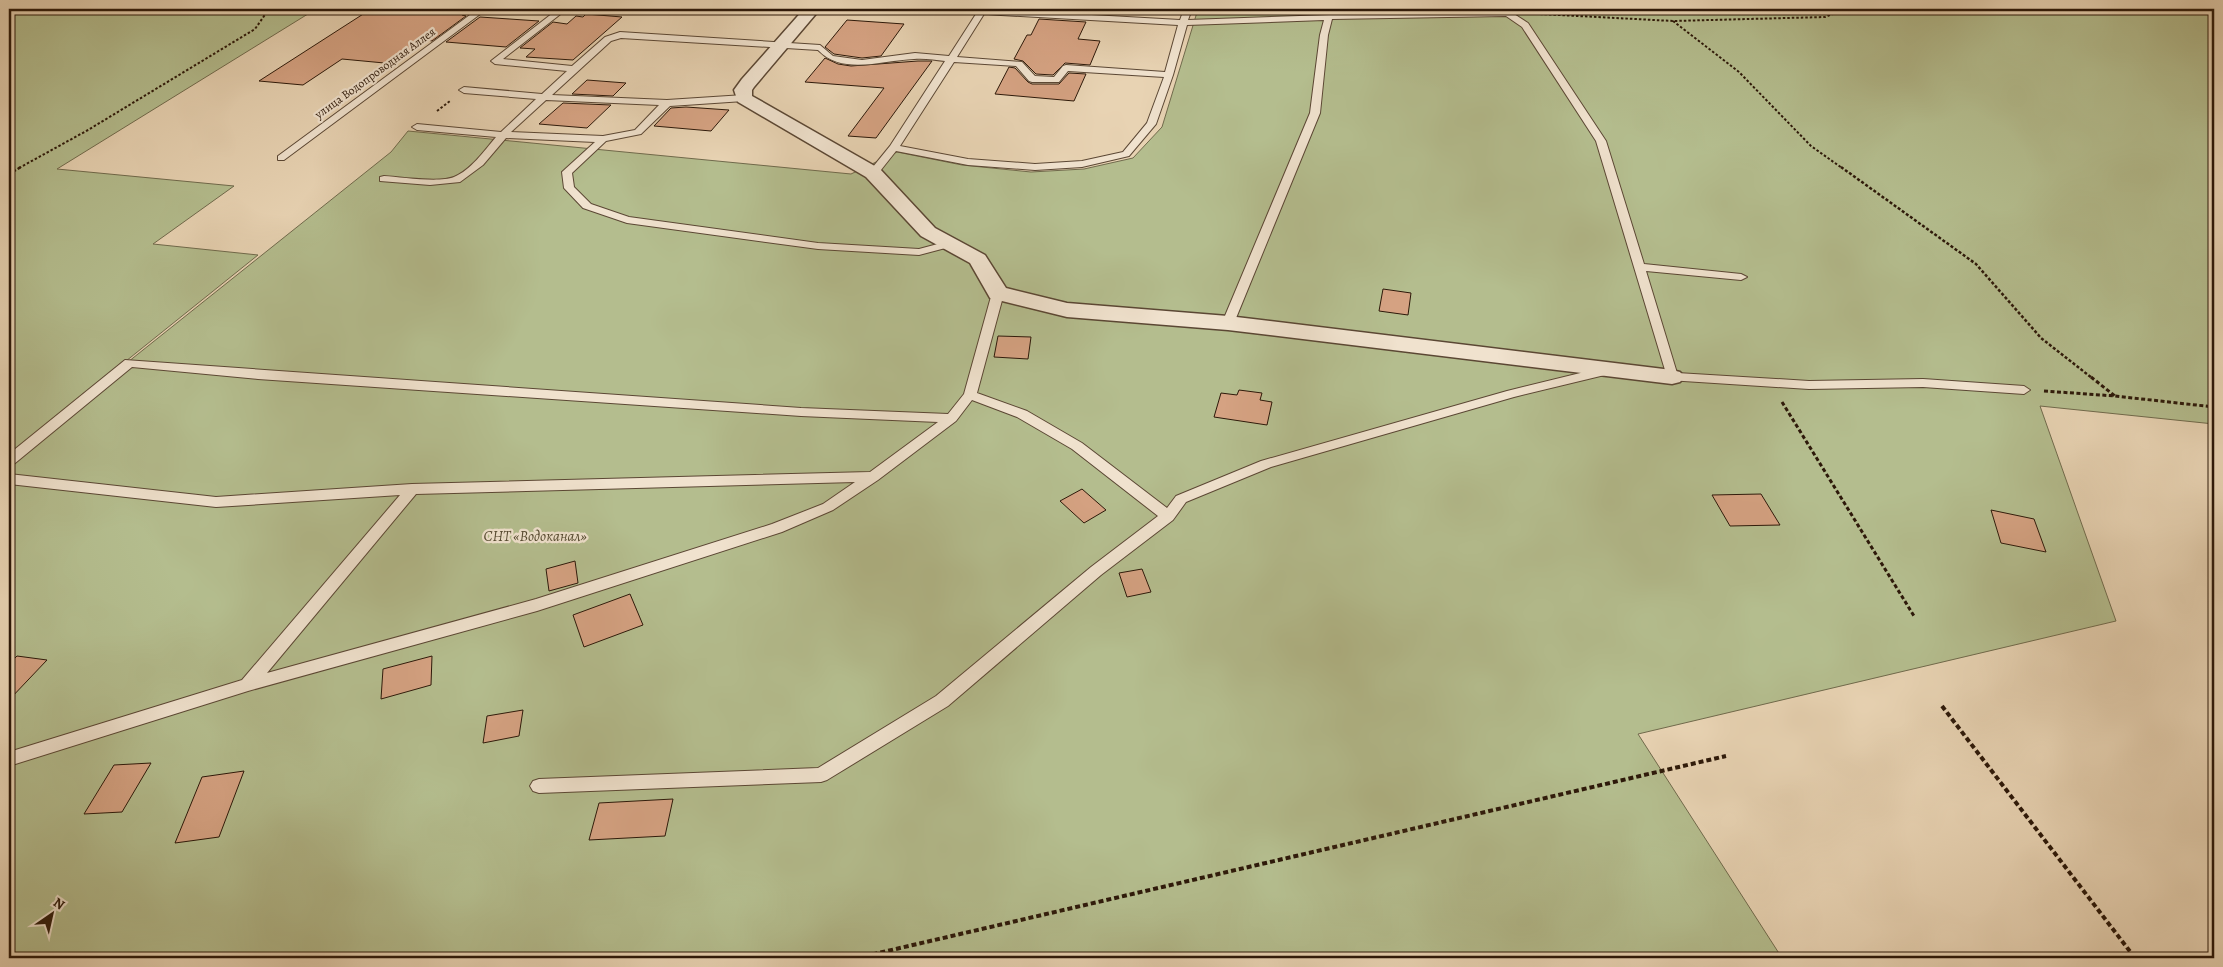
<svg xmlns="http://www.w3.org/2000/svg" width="2223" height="967" font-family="Alegreya,serif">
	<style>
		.green { fill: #b4bd8e; stroke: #706a4c }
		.building { fill: #d5a282; stroke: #2c1809 }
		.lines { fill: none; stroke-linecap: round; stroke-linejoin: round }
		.lane-casing { stroke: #5b4734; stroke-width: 2 }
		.street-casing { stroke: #5b4734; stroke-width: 3 }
		.path-far3 { stroke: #2c1809; stroke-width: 2; stroke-dasharray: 2.5 2; stroke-linecap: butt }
		.path-far2 { stroke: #2c1809; stroke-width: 2.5; stroke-dasharray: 3 2; stroke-linecap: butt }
		.path-far1 { stroke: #2c1809; stroke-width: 3; stroke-dasharray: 4 2.5; stroke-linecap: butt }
		.path { stroke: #2c1809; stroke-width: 4; stroke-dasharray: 5 3; stroke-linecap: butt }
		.lane { fill: #f0e2ce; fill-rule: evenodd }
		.street { fill: #f0e2ce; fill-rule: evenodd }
		.labels { text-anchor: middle; stroke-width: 4.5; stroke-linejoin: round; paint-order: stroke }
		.far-street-label { font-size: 12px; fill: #2c1809; stroke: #f0e2ce }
		.park-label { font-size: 15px; font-style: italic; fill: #554a31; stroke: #f0e2ce }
	</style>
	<rect width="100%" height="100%" fill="#e8d3b3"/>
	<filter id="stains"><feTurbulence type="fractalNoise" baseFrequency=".004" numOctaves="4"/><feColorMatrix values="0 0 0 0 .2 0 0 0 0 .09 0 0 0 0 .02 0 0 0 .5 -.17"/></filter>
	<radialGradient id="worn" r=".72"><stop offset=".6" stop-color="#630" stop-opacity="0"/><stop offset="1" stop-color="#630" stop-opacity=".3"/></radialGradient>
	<path class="green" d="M12 9H89L107 13 118 9H316L57 169 234 186 153 244 258 255 9 455V10Z
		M1198 9H2214V424L2040 406 2116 621 1638 734 1782 958H9V457L391 152 408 131 851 174 897 152 962 165 1031 172 1084 169 1133 158 1162 127Z"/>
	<path class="building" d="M371 9H471L462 15 466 16 432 41 427 40 395 64 342 59 303 85 259 81Z
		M1044 9H1091L1090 13 1043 10Z
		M586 14 622 17 573 60 526 57 535 49 520 48 553 22 567 24 576 16 583 17Z
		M480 17 539 21 506 47 446 42Z
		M1039 19 1086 22 1078 39 1100 41 1090 65 1065 63 1053 75 1036 74 1023 61 1014 59 1027 35H1031Z
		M847 20 904 24 881 56 862 58 834 54 825 47Z
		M825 58 838 64 851 66 918 61H932L876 138 848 136 884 88 805 82Z
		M1009 67 1015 68 1028 82 1032 84H1059L1069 73 1086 74 1074 101 995 94Z
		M587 80 626 83 613 96 572 94Z
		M563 103 611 105 587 128 539 124Z
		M686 107 729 110 711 131 654 126 671 108Z
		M1383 289 1411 293 1408 315 1379 311Z
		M998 336 1031 337 1028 359 994 357Z
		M1239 390 1262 393 1260 400 1272 402 1267 425 1214 417 1221 393 1237 395Z
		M1082 489 1106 510 1084 523 1060 501Z
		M1761 494 1780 525 1730 526 1712 495Z
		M1991 510 2034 519 2046 552 2001 543Z
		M575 561 578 583 549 591 546 569Z
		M1142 569 1151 592 1127 597 1119 573Z
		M630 594 643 625 584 647 573 615Z
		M17 656 47 660 9 700V664Z
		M432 656 431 685 381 699 383 669Z
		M523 710 519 736 483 743 487 716Z
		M151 763 122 812 84 814 114 765Z
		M244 771 219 837 175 843 202 777Z
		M673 799 665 836 589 840 599 803Z"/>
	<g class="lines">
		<defs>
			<path id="lane" d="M478 9H487L284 160H278V156Z
				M558 9H567L503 59 572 66 605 37 620 32 820 45 833 56 862 60 915 53 949 56 976 14 931 11 927 9H987L1180 20 1184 9H1192L1188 20 1329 15 1511 12 1528 23 1606 141 1644 264 1741 274 1747 277 1741 280 1646 271 1677 373 1809 381 1923 379 2024 386 2030 390 2024 394 1923 387 1809 389 1668 380 1596 141 1522 27 1506 16 1332 19 1328 35 1320 113 1234 323 1228 327 1222 323 1310 113 1320 35 1324 20 1187 25 1173 75 1156 124 1129 156 1082 167 1035 170 968 165 896 151 877 175H869L868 173 890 146 945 61C935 60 924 58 914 59 883 60 843 76 818 50L621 38 611 41 552 95 667 100 744 95 749 98 744 101 670 106 641 134 606 141 572 173 574 187 591 204 629 217 818 243 919 249 949 241 954 244 953 246 919 255 818 249 627 223 583 208 564 188 562 172 595 142 506 138 483 165 460 182 430 185 380 181V177L384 176C400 177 439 183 454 177 471 170 484 151 496 137L417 130 412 127 417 124 501 132 536 99 464 93 459 90 464 87 542 94 567 71 495 64 491 61ZM984 14 1178 25 1165 72 1066 65 1063 66 1054 77 1035 76 1022 62 957 57ZM954 62 1016 66 1029 81 1032 82H1059L1068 71 1164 77 1147 123 1123 152 1082 161 1035 164 968 159 900 146ZM546 100 659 105 635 130 603 136 511 132Z
				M593 9H613C609 13 597 13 593 9Z
				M998 290 1004 293 977 393 1027 411 1082 443 1167 508 1176 496 1261 461 1507 391 1609 366 1615 370 1613 373 1514 397 1271 467 1186 502 1173 520 1101 575 948 706 827 780 821 782 539 793 533 791 530 786 533 781 539 779 818 768 936 696 1091 567 1158 516 1072 449 1017 417 972 400 956 421 878 480 833 510 782 532 537 611 248 691 9 766V752L242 680 400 495 216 507 9 484V474L216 497 412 484 870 472 938 422 801 416 258 379 132 367 14 464 9 465V454L125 360 801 408 948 414 964 394 992 293ZM855 482 823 504 772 524 536 599 267 673 416 494Z"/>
			<path id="street" d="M804 9H820L754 87 752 90V96L880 169 935 228 985 255 1006 288 1067 303 1228 316 1672 370 1680 372 1684 377 1680 382 1672 384 1228 330 1067 317 990 298 970 263 921 236 866 177 738 102 734 90 742 79Z"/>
		</defs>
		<use href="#lane" class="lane-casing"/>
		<use href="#street" class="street-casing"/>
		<path class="path-far3" d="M1540 14 1673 21 1825 17 1845 9
			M1673 21 1739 72 1811 146 1842 168
			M437 111 450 101
			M19 168 88 130 255 29 269 9"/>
		<path class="path-far2" d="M1841 167 1976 264 2041 338 2092 378
			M9 174 21 167"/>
		<path class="path-far1" d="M2091 377 2115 396
			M2044 391 2115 396 2214 407
			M1782 402 1914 616"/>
		<path class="path" d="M1942 706 2135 958
			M857 958 1726 756"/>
		<use href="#lane" class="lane"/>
		<use href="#street" class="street"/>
	</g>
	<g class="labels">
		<g class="far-street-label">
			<text transform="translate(375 73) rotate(-36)" y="4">улица Водопроводная Аллея</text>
		</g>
		<g class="park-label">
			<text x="535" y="541">СНТ «Водоканал»</text>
		</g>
	</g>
	<rect width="2223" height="967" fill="none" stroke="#e8d3b3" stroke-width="30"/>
	<rect x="10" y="10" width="2203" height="947" fill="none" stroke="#2c1809" stroke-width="2.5"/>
	<rect x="15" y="15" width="2193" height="937" fill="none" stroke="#2c1809"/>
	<g transform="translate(52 914) rotate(34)" stroke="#f0e2ce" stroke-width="4" paint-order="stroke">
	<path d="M0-4L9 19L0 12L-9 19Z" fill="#2c1809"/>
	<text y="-8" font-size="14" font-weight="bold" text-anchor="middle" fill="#2c1809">N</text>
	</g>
	<rect width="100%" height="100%" filter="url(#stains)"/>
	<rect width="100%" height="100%" fill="url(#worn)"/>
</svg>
